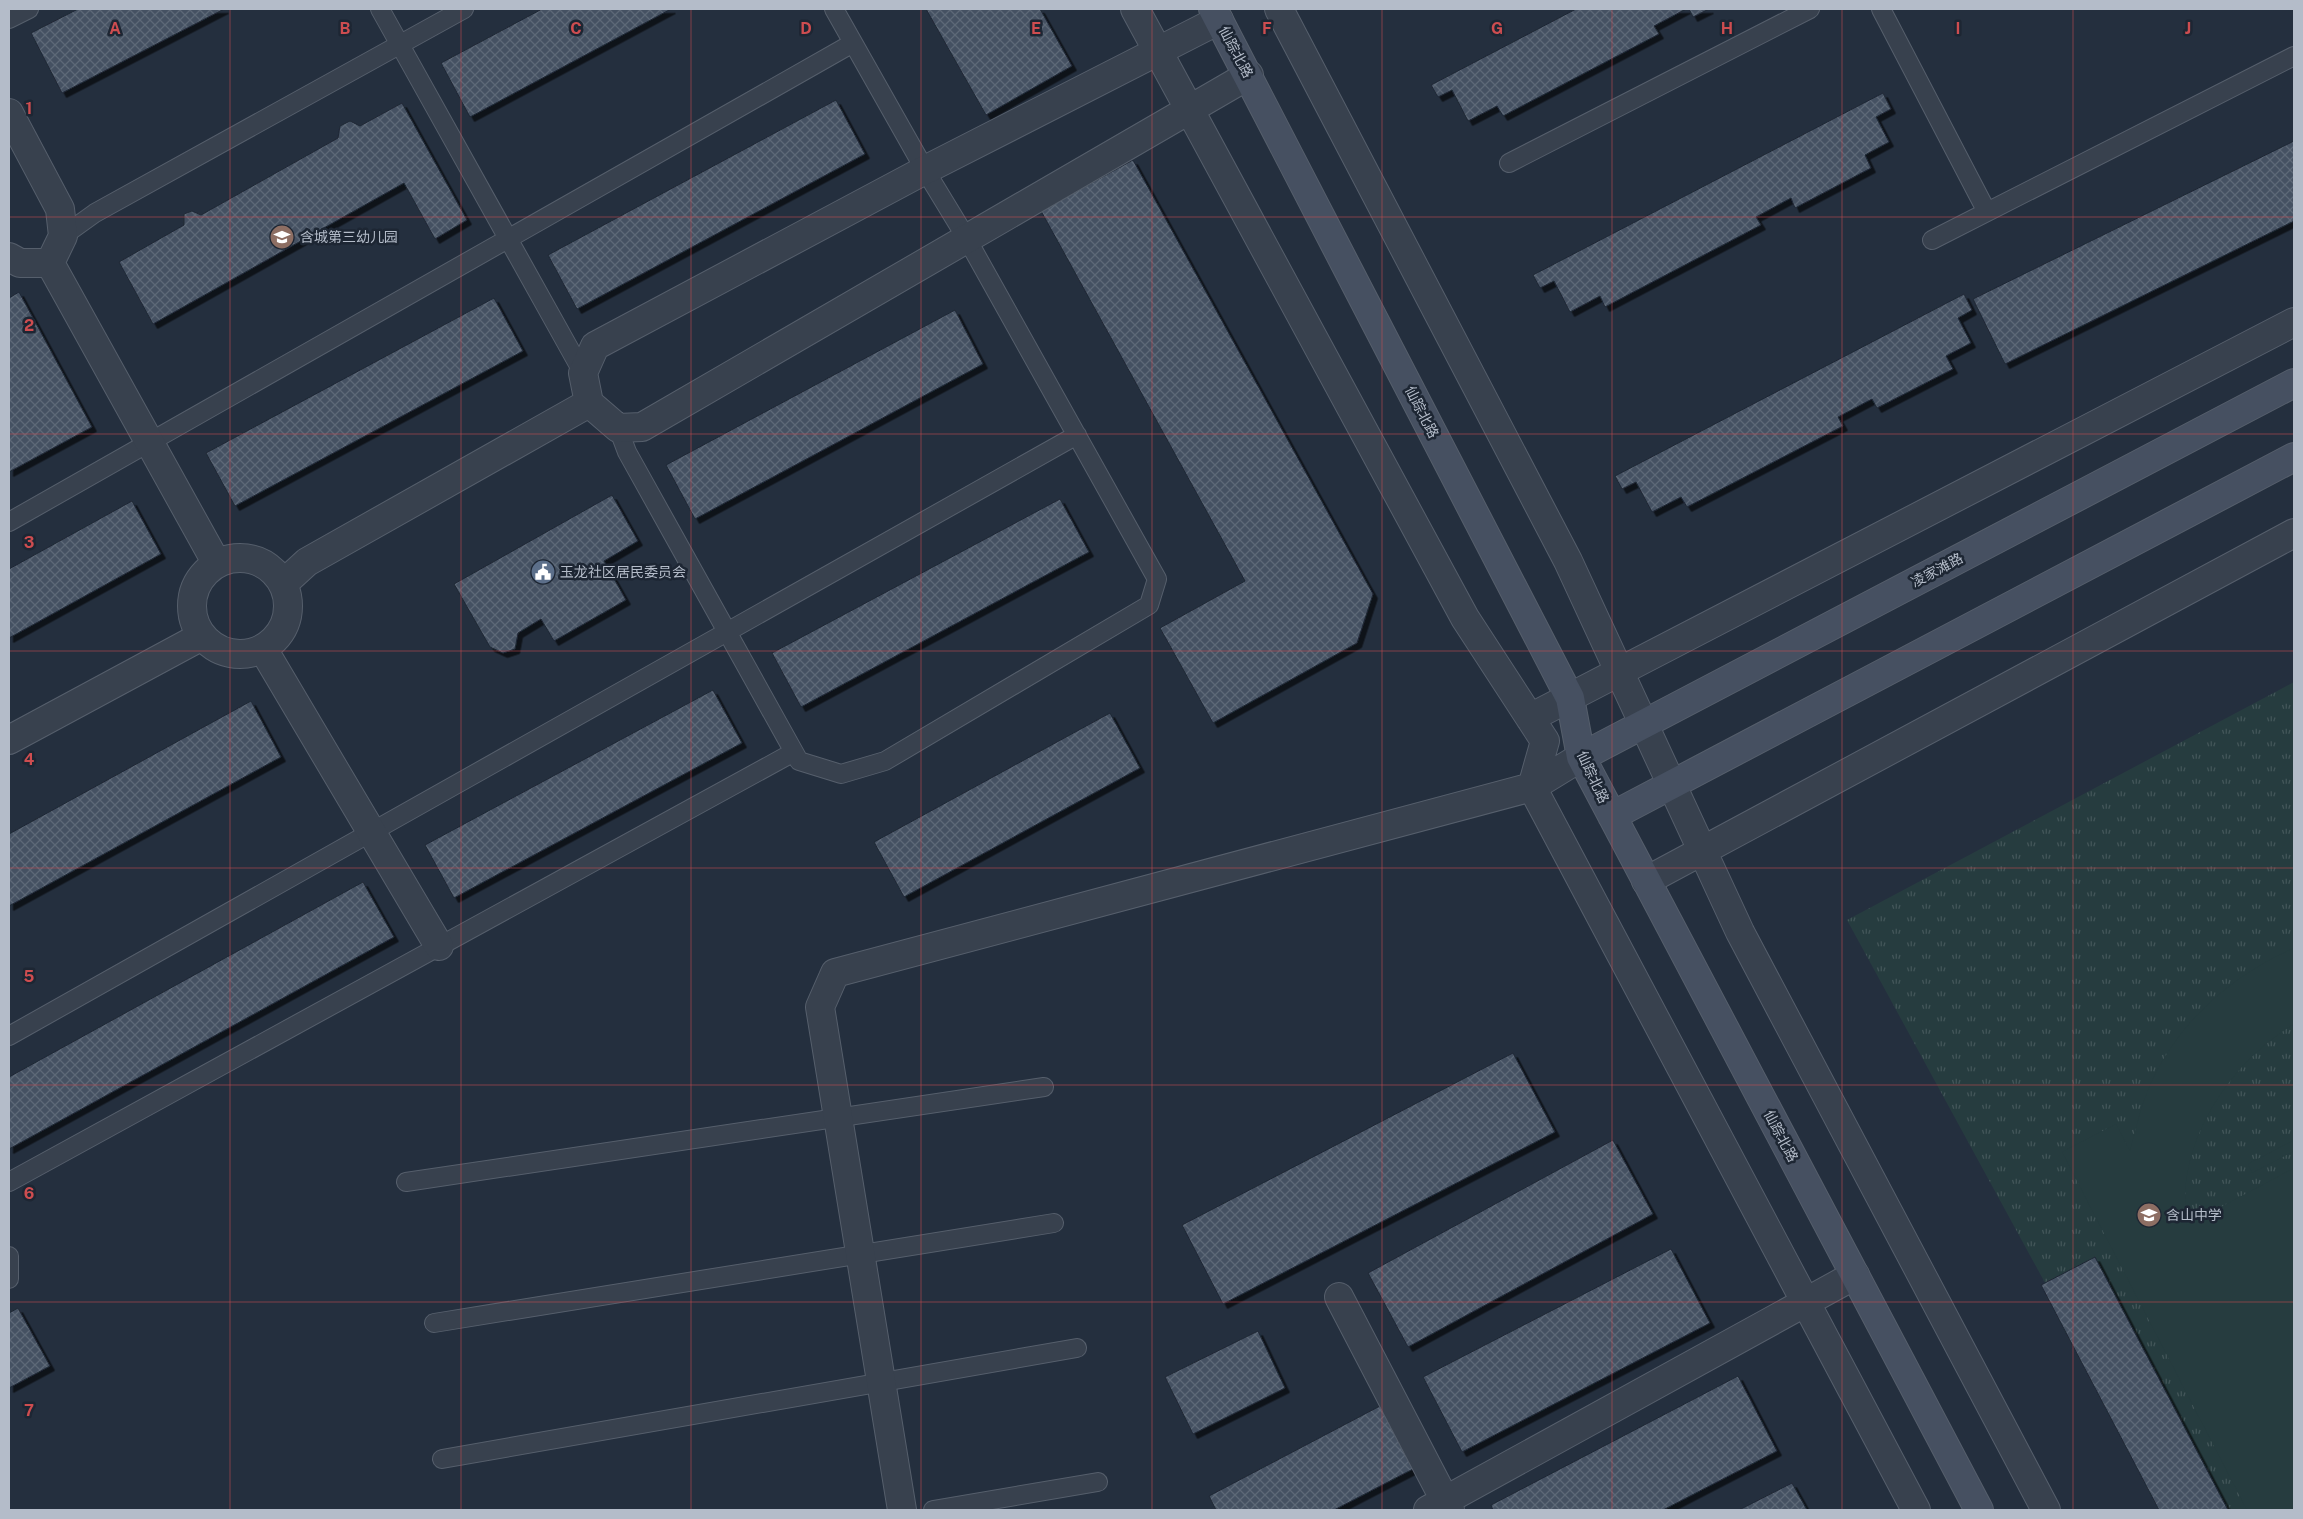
<svg xmlns="http://www.w3.org/2000/svg" width="2303" height="1519" font-family="'Public Sans','Noto Sans SC',sans-serif">
	<style>
		.grass { fill: url(#grass-tufts) }
		.pitch { fill: #263c3f }
		.building { fill: url(#building-cross-hatch); stroke: #1f2835; filter: url(#shadow) }
		.lines { fill: none; stroke-linecap: round; stroke-linejoin: round }
		.lane-casing { stroke: #565f6c; stroke-width: 20 }
		.street-casing { stroke: #565f6c; stroke-width: 30 }
		.secondary-casing { stroke: #565f6c; stroke-width: 30 }
		.lane { stroke: #38414e; stroke-width: 18 }
		.street { stroke: #38414e; stroke-width: 28 }
		.secondary { stroke: #465061; stroke-width: 28 }
		.grid { fill: none; stroke: #ce4d50; stroke-width: 1; stroke-opacity: 0.55 }
		.labels { text-anchor: middle; stroke-width: 5; stroke-linejoin: round; paint-order: stroke }
		.street-label { font-size: 14px; fill: #b4bcc9; stroke: #1d2633 }
		.poi-label { font-size: 14px; fill: #b4bcc9; stroke: #1d2633; text-anchor: start }
		.grid-label { font-size: 16px; text-anchor: middle; font-weight: bold; fill: #ce4d50; stroke: #1d2633; stroke-width: 5; stroke-linejoin: round; paint-order: stroke }
	</style>
	<defs>
		<pattern id="grass-tufts" width="24" height="20" patternUnits="userSpaceOnUse" patternTransform="scale(1.25)"><rect width="24" height="20" fill="#263c3f"/><path d="M3 7l-1-3M5 7V3M7 7l1-3M15 17l-1-3M17 17v-4M19 17l1-3" fill="none" stroke="#435659"/></pattern>
		<pattern id="building-cross-hatch" width="8" height="8" patternUnits="userSpaceOnUse" patternTransform="scale(1.25)"><rect width="8" height="8" fill="#455162"/><path d="M0 0l8 8M0 8l8-8" fill="none" stroke="#5d6877"/></pattern>
		<filter id="shadow"><feDropShadow dx="4.5" dy="4.5" stdDeviation="0" flood-color="#0009"/></filter>
	</defs>
	<rect width="100%" height="100%" fill="#242f3e"/>
	<path class="grass" d="M2294 682V1510H2169L1847 920Z"/>
	<path class="pitch" d="M2294 948V1024C2229 1063 2174 1145 2187 1225L2294 1168V1510H2247L2062 1152 2116 1124 2130 1151C2136 1128 2141 1106 2150 1085 2178 1022 2232 975 2294 948Z
		M2294 1140V1151L2252 1173 2248 1164Z"/>
	<path class="building" d="M78 9H224L62 93 31 33Z
		M542 9H671L470 117 441 63Z
		M926 9H1040L1072 66 986 115Z
		M1576 9H1686L1654 26 1659 34 1503 116 1497 106 1468 121 1452 90 1438 97 1431 85Z
		M1689 9H1709L1693 17Z
		M1883 93 1891 109 1876 117 1889 142 1865 155 1871 168 1795 208 1791 198 1756 217 1761 225 1605 307 1600 296 1570 312 1554 281 1540 288 1533 275Z
		M836 100 865 154 577 309 548 255Z
		M402 103 467 220 435 239 404 183 153 324 119 262 184 225V214L192 211 201 215 338 138 340 126 350 121 360 126Z
		M2294 141V221L2005 364 1973 299Z
		M1133 160 1373 594 1357 643 1213 723 1160 628 1245 581 1041 211Z
		M19 292 92 427 9 472V298Z
		M1964 294 1972 310 1958 318 1971 343 1946 356 1953 369 1877 408 1872 399 1838 417 1843 426 1687 507 1681 497 1652 512 1636 482 1622 489 1615 476Z
		M494 298 523 351 235 506 206 453Z
		M955 310 983 364 695 519 666 465Z
		M612 495 638 541 604 561 626 600 554 641 541 619 518 633 515 649 503 653 490 647 454 584Z
		M1060 499 1089 552 801 707 772 653Z
		M132 501 161 554 9 638V569Z
		M713 690 742 743 454 898 425 845Z
		M251 701 281 757 9 906V834Z
		M1110 713 1140 768 904 897 874 842Z
		M363 882 394 937 9 1149V1077Z
		M1513 1053 1555 1132 1223 1304 1182 1225Z
		M1613 1140 1653 1214 1408 1347 1368 1273Z
		M1671 1249 1710 1323 1462 1452 1423 1377Z
		M2095 1257 2228 1510H2159L2041 1285Z
		M18 1308 50 1366 9 1388V1313Z
		M1258 1331 1285 1388 1193 1434 1165 1377Z
		M1738 1376 1777 1451 1663 1510H1493L1491 1505Z
		M1380 1406 1413 1469 1334 1510H1216L1209 1496Z
		M1792 1483 1807 1510H1739Z"/>
	<g class="lines">
		<defs>
			<path id="lane" d="M380 9 583 373
				M1881 9 1987 212
				M9 19 29 9
				M1509 163 1810 9
				M63 236 95 213 464 9
				M1932 240 2294 56
				M618 428 627 452 799 761 841 774 885 761 1149 605 1157 579 967 239 925 170 834 9
				M9 522 853 43
				M9 1036 1077 435
				M9 1182 794 752
				M406 1182 1044 1087
				M9 1256V1279
				M434 1323 1054 1223
				M442 1459 1077 1348
				M933 1510 1098 1482"/>
			<path id="street" d="M1135 9 1465 618 1545 741 1532 787 1916 1510
				M1279 9 1568 561 1740 932 2046 1510
				M1219 20 925 170 595 346 583 373 589 403 618 428 642 427 1249 75
				M9 113 60 209 63 236 50 263H20L9 257
				M50 263 217 564
				M192 606a48 48 0 1 1 96 0a48 48 0 1 1-96 0Z
				M283 584 307 562 589 403
				M263 649 439 946
				M1530 718 2294 322
				M9 740 202 636
				M1646 881 2294 533
				M1339 1297 1450 1510
				M902 1510 820 1007 835 973 1532 787 1581 757
				M1428 1510 1855 1275"/>
			<path id="secondary" d="M1213 9 1570 698 1581 757 1979 1510
				M1581 757 2294 383
				M1612 816 2294 457"/>
		</defs>
		<use href="#lane" class="lane-casing"/>
		<use href="#street" class="street-casing"/>
		<use href="#secondary" class="secondary-casing"/>
		<use href="#lane" class="lane"/>
		<use href="#street" class="street"/>
		<use href="#secondary" class="secondary"/>
	</g>
	<path class="grid" d="M230 9V1510M461 9V1510M691 9V1510M921 9V1510M1152 9V1510M1382 9V1510M1612 9V1510M1842 9V1510M2073 9V1510M9 217H2294M9 434H2294M9 651H2294M9 868H2294M9 1085H2294M9 1302H2294"/>
	<defs>
		<symbol id="school-disc" viewBox="-11 -11 22 22"><circle r="9.5" fill="#8d6e63" stroke="#1d2633"/><path d="M0-5L7-2L0 1L-7-2ZM-4 1L0 2.5L4 1V4Q0 6-4 4Z" fill="#fff"/></symbol>
		<symbol id="civic-disc" viewBox="-11 -11 22 22"><circle r="9.5" fill="#5c6f8a" stroke="#1d2633"/><path d="M-.6-6.5H3V-4.5H.6V-3L4-1V1h2V6H-6V1h2V-1L-.6-3ZM-1.2 2.5V6h2.4V2.5Z" fill="#fff"/></symbol>
	</defs>
	<g fill-rule="evenodd">
		<use href="#school-disc" x="268" y="223" width="28" height="28"/>
		<use href="#civic-disc" x="529" y="558" width="28" height="28"/>
		<use href="#school-disc" x="2135" y="1201" width="28" height="28"/>
	</g>
	<g class="labels">
		<g class="street-label">
			<text transform="translate(1236 52) rotate(62)" y="5">仙踪北路</text>
			<text transform="translate(1422 412) rotate(63)" y="5">仙踪北路</text>
			<text transform="translate(1937 570) rotate(-28)" y="5">凌家滩路</text>
			<text transform="translate(1593 777) rotate(65)" y="5">仙踪北路</text>
			<text transform="translate(1781 1136) rotate(62)" y="5">仙踪北路</text>
		</g>
		<g class="poi-label">
			<text x="300" y="242">含城第三幼儿园</text>
			<text x="560" y="577">玉龙社区居民委员会</text>
			<text x="2166" y="1220">含山中学</text>
		</g>
	</g>
	<g class="grid-label">
		<text x="115" y="34">A</text>
		<text x="345" y="34">B</text>
		<text x="576" y="34">C</text>
		<text x="806" y="34">D</text>
		<text x="1036" y="34">E</text>
		<text x="1267" y="34">F</text>
		<text x="1497" y="34">G</text>
		<text x="1727" y="34">H</text>
		<text x="1958" y="34">I</text>
		<text x="2188" y="34">J</text>
		<text x="29" y="114">1</text>
		<text x="29" y="331">2</text>
		<text x="29" y="548">3</text>
		<text x="29" y="765">4</text>
		<text x="29" y="982">5</text>
		<text x="29" y="1199">6</text>
		<text x="29" y="1416">7</text>
	</g>
	<rect width="2303" height="1519" fill="none" stroke="#b4bcc9" stroke-width="20"/>
</svg>
